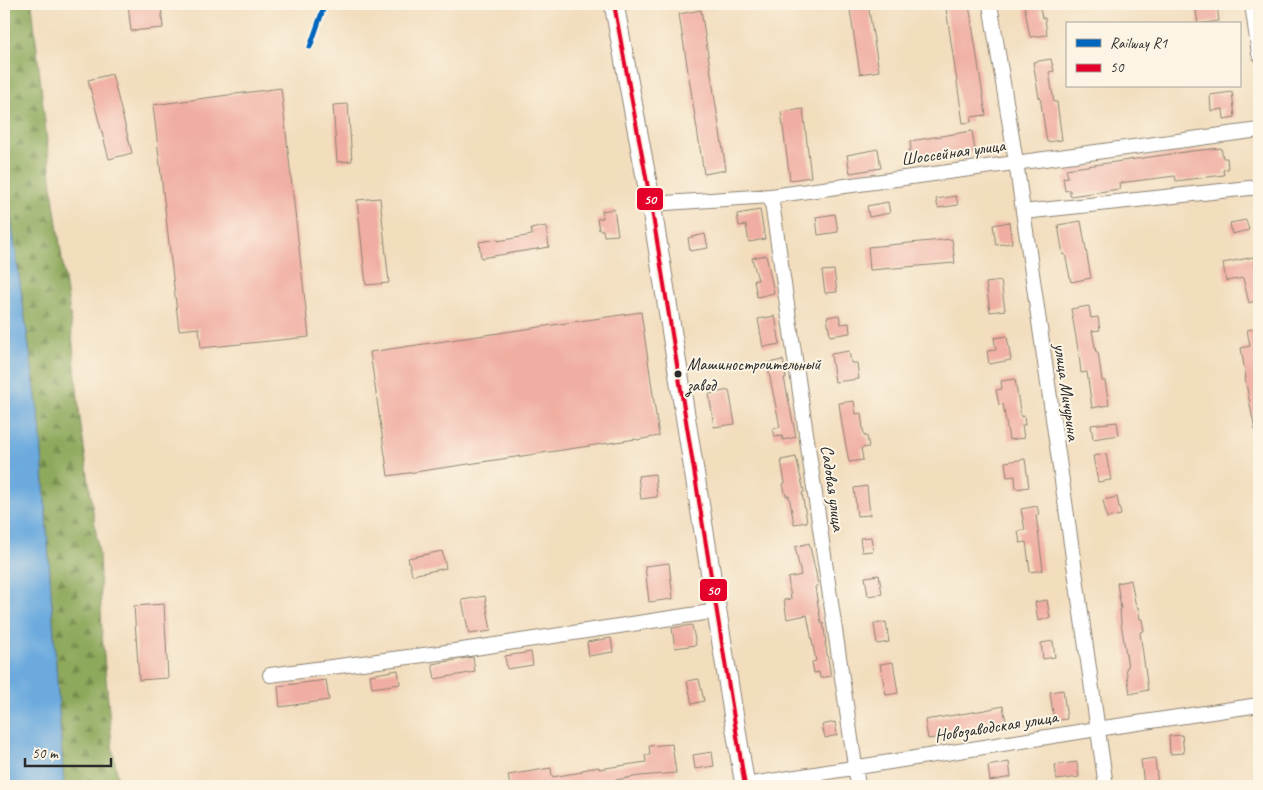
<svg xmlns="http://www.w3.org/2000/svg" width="1263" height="790" font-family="Caveat,sans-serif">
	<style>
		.forest { fill: url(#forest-firs); stroke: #5c6a44 }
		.water { fill: #6caade; stroke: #4c6a84 }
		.building { fill: #f0ada1 }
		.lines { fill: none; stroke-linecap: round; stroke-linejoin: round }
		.street-casing { stroke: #8e8474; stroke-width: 16 }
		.secondary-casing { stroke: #8e8474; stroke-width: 21 }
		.street { stroke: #fff; stroke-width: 14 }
		.secondary { stroke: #fff; stroke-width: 19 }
		.bus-1-casing { stroke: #fcf5e5; stroke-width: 8 }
		.bus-1 { stroke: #e4002b; stroke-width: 4 }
		.rail-1-casing { stroke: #fcf5e5; stroke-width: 9 }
		.rail-1 { stroke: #0065bd; stroke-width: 5 }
		.bus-dot { fill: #2b2b2b; stroke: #fcf5e5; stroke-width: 2 }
		.labels { text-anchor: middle; stroke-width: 4; stroke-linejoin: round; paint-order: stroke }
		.bus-label { font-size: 17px; fill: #2b2b2b; stroke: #fcf5e5; text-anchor: start }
		.street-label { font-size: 18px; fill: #2b2b2b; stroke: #fcf5e5 }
		.line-badge { stroke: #fcf5e5; stroke-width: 2 }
		.badge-label { font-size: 14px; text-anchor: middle; font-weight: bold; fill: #fff }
	</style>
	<defs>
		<pattern id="forest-firs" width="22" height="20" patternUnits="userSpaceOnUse" patternTransform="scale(1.25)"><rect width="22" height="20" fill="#8da95c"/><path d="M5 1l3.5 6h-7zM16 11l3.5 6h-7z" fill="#738a4c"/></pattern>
	</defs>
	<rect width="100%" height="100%" fill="#fcf5e5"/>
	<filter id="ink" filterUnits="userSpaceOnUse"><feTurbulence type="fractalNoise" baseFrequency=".02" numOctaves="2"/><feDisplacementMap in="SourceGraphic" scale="10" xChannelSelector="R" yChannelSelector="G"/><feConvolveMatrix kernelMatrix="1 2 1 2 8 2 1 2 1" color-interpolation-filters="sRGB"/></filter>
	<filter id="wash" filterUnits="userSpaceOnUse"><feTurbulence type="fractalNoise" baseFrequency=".0096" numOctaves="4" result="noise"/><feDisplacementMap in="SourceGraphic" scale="20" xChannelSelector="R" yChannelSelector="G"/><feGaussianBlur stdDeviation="1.12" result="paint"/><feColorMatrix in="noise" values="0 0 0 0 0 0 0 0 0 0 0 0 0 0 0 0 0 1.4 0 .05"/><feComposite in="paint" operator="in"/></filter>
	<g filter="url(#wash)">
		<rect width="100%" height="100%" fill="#f2ddbd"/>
		<path class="forest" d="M4 4H32L53 196 70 314 80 419 99 553 102 634 112 745 119 786H64L40 425 4 169Z"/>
		<path class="water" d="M4 169 40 425 64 786H4Z"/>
		<g id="blocks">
			<path class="building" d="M128 4H161L163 28 131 31Z
				M849 4H868L879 71 860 74Z
				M1024 4H1039L1042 18H1045L1047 35 1030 37Z
				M1195 4H1217L1219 21 1198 24Z
				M969 5 986 115 971 117V122L963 123 946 8Z
				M701 10 726 170 704 174 679 14Z
				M1051 59 1054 71 1049 72 1054 102H1057L1062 140 1047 142 1040 97 1039 98 1033 62Z
				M112 74 132 153 109 159 88 80Z
				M281 88 309 337 201 348 199 328 179 330 153 105Z
				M1232 92 1235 117 1224 119 1223 109 1211 111 1210 95Z
				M348 104 352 161 337 162 333 105Z
				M803 109 811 177 790 180 781 112Z
				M972 131 975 151 911 162 909 150H911L910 141Z
				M1221 148 1223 158H1227L1228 169 1223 170 1224 175 1176 181 1175 176 1119 183 1120 189 1070 196V190L1065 191 1063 178 1068 177 1066 169 1192 151Z
				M878 149 881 168 850 173 847 155Z
				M956 196 958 205 938 208 936 199Z
				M380 198 389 283 366 285 357 200Z
				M888 202 890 213 869 217 867 206Z
				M614 209 618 235 604 236 603 230H599L597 219 603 218 602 211Z
				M760 210 765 239 749 242 746 225 739 226 737 214Z
				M835 214 838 232 818 235 816 217Z
				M1246 220 1249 230 1232 234 1230 223Z
				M1081 221 1091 278 1071 282 1065 254 1063 255 1058 225Z
				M1009 222 1012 243 996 245 993 225Z
				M546 226 549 247 481 258 479 242 498 239V241L532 235 531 229Z
				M705 234 708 248 690 251 688 238Z
				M952 239 955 263 870 270 868 247Z
				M766 255 774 293 757 297 754 280H758L752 258Z
				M1254 257 1257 275 1255 276 1259 295V300L1249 303 1243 278 1226 281 1223 263Z
				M834 270 837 292 825 293 822 271Z
				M1001 281 1005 310 990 312 986 283Z
				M1089 306 1091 318 1098 317 1100 330 1092 331 1096 352H1098L1102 381H1105L1109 405 1092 408 1087 372 1081 373 1079 355 1071 309Z
				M641 312 659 436 637 440 636 439 388 476 370 352Z
				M839 315 841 324 849 323 850 333 830 336 827 317Z
				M775 316 780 344 763 347 758 319Z
				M1259 328V431H1255L1245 378H1246L1241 348 1250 346 1247 330Z
				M1007 336 1011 360 989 364 987 351 996 350 994 338Z
				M849 351 851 363H857L859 379 835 382 831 354Z
				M783 360 786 378H784L796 437 783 440 782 436 775 437 773 429 780 427 767 363Z
				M1015 379 1021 417 1024 416 1025 425H1022L1024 438 1009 440 1003 404 999 405 996 390 1002 389 1001 381Z
				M729 390 735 424 714 427 709 394Z
				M854 401 856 414 861 413 864 436H867L869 447 861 448 863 460 849 462 842 425 839 403Z
				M1117 422 1119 435 1093 439 1091 425Z
				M1106 454 1111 480 1098 482 1093 456Z
				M796 457 804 492 802 493 807 522 794 524 789 496H786L783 484 785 483 781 460Z
				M1025 459 1029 487 1016 489 1015 476 1007 477 1005 462Z
				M655 474 657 497 641 499 638 476Z
				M867 486 870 515 857 516 854 488Z
				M1117 497 1121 515 1107 518 1103 500Z
				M1037 506 1039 515H1036L1043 570 1030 572 1026 542 1020 543 1018 531 1025 530 1021 509Z
				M871 537 873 551 862 552 860 538Z
				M809 543 816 573 818 586 815 587 821 623H823L826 642H825L831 676 820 678 819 672 814 673 812 662 816 661 807 615 787 619 784 600 791 599 788 578 801 575 795 547Z
				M442 551 446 568 412 575 408 558Z
				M669 563 673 599 649 602 645 566Z
				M879 575 882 594 868 596 865 577Z
				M1131 580 1136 607H1138L1140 619H1142L1144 631 1140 632 1148 690 1130 694 1126 668 1128 667 1121 623 1120 609H1121L1117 583Z
				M485 596 491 631 469 634 462 600Z
				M1047 600 1050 618 1038 621 1035 602Z
				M164 604 168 678 139 680 134 606Z
				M886 622 889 642 877 644 874 624Z
				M692 625 696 645 675 648 672 628Z
				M611 638 613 652 589 656 587 642Z
				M1053 641 1055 657 1043 659 1041 643Z
				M531 652 533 665 507 669 505 656Z
				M473 657 475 672 435 679 432 664Z
				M893 662 898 693 886 695 880 664Z
				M398 670 400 684 372 688 370 675Z
				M699 679 704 701 692 704 687 681Z
				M326 680 329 700 280 707 278 686Z
				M1063 690 1067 719 1054 721 1050 692Z
				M1003 706 1006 722 972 729 973 732 928 739 925 720 985 710Z
				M835 722 837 735 825 738 822 725Z
				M1182 735 1184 753 1170 754 1169 736Z
				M672 744 676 773 640 776 579 786H510L508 775 551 768 552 777 582 772V770L599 767V769L646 762 645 755H650L649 746Z
				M712 752 714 766 695 769 693 755Z
				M1155 758 1158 786H1144L1141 760Z
				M1009 762 1011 777 990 781 988 766Z
				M1077 762 1079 777 1057 780 1055 765Z"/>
		</g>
	</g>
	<g filter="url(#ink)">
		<use href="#blocks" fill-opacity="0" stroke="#8e8474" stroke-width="1"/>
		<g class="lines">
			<defs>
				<path id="street" d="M990 4 1016 162 1106 786
					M1252 4 1259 54
					M771 196 858 786
					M651 204 771 196 1259 130
					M1023 212 1259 187
					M270 675 462 650 717 611
					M739 786 1097 729 1259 705"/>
				<path id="secondary" d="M614 4 651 204 745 786"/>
			</defs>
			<use href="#street" class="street-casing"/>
			<use href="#secondary" class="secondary-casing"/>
			<use href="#street" class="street"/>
			<use href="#secondary" class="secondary"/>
			<defs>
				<path id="bus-1" d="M614 4 651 204 745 786"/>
			</defs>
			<use href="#bus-1" class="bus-1-casing"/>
			<use href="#bus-1" class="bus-1"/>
			<defs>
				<path id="rail-1" d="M310 47 325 4"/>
			</defs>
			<use href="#rail-1" class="rail-1-casing"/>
			<use href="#rail-1" class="rail-1"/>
		</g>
	</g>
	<circle class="bus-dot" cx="678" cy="374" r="4.5"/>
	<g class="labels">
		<g class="bus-label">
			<text x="687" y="370">Машиностроительный<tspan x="687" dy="21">завод</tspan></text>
		</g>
		<g class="street-label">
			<text transform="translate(953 152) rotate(-8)" y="6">Шоссейная улица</text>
			<text transform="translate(1067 392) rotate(82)" y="6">улица Мичурина</text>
			<text transform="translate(833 488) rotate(82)" y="6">Садовая улица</text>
			<text transform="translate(996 726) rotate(-9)" y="6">Новозаводская улица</text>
		</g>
	</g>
	<g class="line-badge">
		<rect x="636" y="187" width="28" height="24" rx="5" fill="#e4002b"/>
		<rect x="699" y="578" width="29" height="24" rx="5" fill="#e4002b"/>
	</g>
	<g class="badge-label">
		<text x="650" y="204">50</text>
		<text x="713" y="595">50</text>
	</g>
	<rect width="1263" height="790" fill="none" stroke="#fcf5e5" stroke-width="20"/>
	<rect x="1066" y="22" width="175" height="65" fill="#fcf5e5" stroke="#a8a49b"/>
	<rect x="1076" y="39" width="25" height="8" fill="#0065bd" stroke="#a8a49b"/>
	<text x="1110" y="48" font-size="15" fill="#2b2b2b">Railway R1</text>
	<rect x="1076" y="64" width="25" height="8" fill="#e4002b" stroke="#a8a49b"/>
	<text x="1110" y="72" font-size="15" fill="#2b2b2b">50</text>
	<path d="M25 758v8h86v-8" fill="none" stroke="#2b2b2b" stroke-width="2.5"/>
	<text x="32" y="758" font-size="15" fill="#2b2b2b" stroke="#fcf5e5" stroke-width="4" paint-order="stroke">50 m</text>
</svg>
